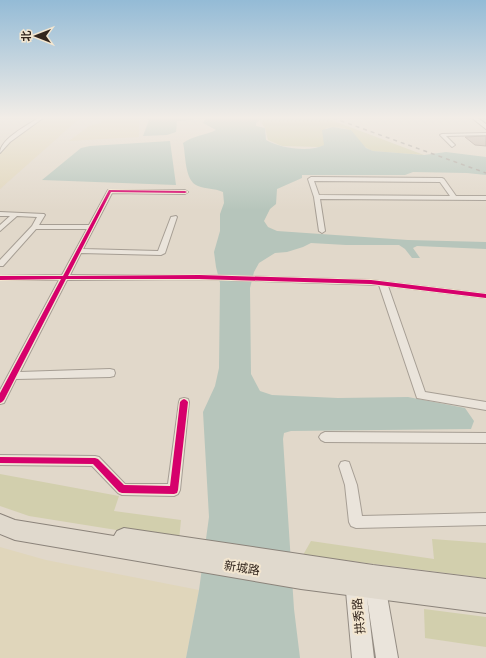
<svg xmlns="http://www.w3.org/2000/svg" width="486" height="658" font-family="Literata,'Noto Sans SC',serif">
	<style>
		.farmland { fill: #e0d6bb }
		.green { fill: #d2cfad }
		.water { fill: #b6c5bb }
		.building { fill: #c4b6ab; stroke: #a1948a }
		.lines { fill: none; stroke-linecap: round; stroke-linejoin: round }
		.street-casing { stroke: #a69e94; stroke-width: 2 }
		.secondary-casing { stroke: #958d84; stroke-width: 2 }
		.primary-casing { stroke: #8b837a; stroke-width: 2 }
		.street { fill: #eae4db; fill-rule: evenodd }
		.secondary { fill: #eae4db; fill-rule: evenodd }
		.primary { fill: #e0d9cd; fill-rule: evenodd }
		.rail { stroke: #a8a39c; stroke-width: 1.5; stroke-dasharray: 4 4; stroke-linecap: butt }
		.cycleway-casing { stroke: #f3e6d0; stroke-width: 2 }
		.cycleway { fill: #d6006c; fill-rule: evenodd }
		.labels { text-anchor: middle; stroke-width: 4; stroke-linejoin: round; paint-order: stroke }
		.near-street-label { font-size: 12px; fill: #33261d; stroke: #f3e6d0 }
	</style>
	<rect width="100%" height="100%" fill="#e1d8ca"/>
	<path class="farmland" d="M41 118H80L0 189V147Z
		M106 118H139V137L69 141 89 126 100 123Z
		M0 547 46 560 199 590 186 658H0Z"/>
	<path class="green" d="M258 118H326L424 155 373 151C350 142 360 123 326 128L324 145 320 147 282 146 268 140 265 128Z
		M0 474 119 496 114 511 181 520 179 540 29 516 0 506Z
		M432 539 486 543V578L303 555 311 541 434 559Z
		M424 609 486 617V647L425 638Z"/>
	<path class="water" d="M143 118H195L192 120 177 121 176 132 167 135 143 136 149 120Z
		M206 118H258L259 121 256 123V126L265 128 266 140C279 148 310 153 324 145L322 130 333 127 351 130 366 148 373 151 424 155 446 152 486 157V175L467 173 413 172 405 175H302V178L277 189 276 204 270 209 264 221 268 227 277 231 408 240 486 242V249L417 246 413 248 420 258H412L405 249 399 245H346L311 243 303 247 287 252 275 253 259 263 254 272 250 288 251 374 260 391 272 395 338 398 408 397 465 408 474 421 471 429 291 431 284 433 283 439 294 609 300 658H186L199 590 209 517 203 412 215 386 219 368 220 283 216 267 214 252 220 231V214L224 203 223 192C214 188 206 189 198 186 184 181 186 154 183 143 192 136 206 135 216 130L203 123Z
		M170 141 176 185 42 180 81 148 90 146Z"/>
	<path class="building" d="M486 136V146L475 145 465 137Z"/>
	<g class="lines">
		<defs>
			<path id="street" d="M38 118H43L10 142 0 153C0 139 28 125 38 118Z
				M486 133V135L446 136 455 145 452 147 440 135 442 134Z
				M311 177 442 178 444 179 456 196H486V200L320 199 325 231 322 233 319 231 314 197 308 179ZM314 181 440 182 450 196 319 195Z
				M108 190H185L188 192 185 194 112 193 83 249 158 251 171 217 176 216 177 217 165 253 161 255 81 253 70 275H199L371 280 486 294V298L388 286 425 392 486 402V410L417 398 379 285 199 279 67 280 20 372 110 369 114 370 115 373 114 376 110 377 16 379 4 403 0 404V390L59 280H0V276L62 275 87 229H36L3 266H0V260L32 226 37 217 17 216 0 231V225L10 216H0V212L44 214 45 215 39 225H89Z
				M184 398 188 399 189 402 180 490 178 494 174 496 122 495 118 493 92 466 0 465V455L95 456 99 457 125 484H168L179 402 180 399Z
				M325 432 486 433V443L325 442 321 440 319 437 321 434Z
				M345 461 349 462 357 485 362 516 486 513V525L356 528 351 526 349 522 345 485 339 466 341 462Z"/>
			<path id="secondary" d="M472 118H478L486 124V129Z
				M355 570 362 573 365 580 374 658H352L345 580 348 573Z
				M375 574 382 577 385 584 398 658H376L365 584 368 577Z"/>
			<path id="primary" d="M0 514 15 520 114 536 117 531 124 528 373 565 486 579V613L301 589 15 540 0 534Z"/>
		</defs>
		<use href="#street" class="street-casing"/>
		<use href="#secondary" class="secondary-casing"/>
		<use href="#primary" class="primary-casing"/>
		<use href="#street" class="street"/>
		<use href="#secondary" class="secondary"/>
		<use href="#primary" class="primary"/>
		<path class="rail" d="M333 118 486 173"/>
		<defs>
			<path id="cycleway" d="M109 190 185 191 187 192 185 193 111 192 68 276 199 275 371 280 486 294V298L371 284 199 279H66L4 400 2 402 0 403V393L61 279 0 280V276H63Z
				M184 399 186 400 188 402 178 490 177 493 174 494 122 493 119 492 93 464 0 463V457L95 458 98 459 124 485 170 486 180 402 182 400Z"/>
		</defs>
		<use href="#cycleway" class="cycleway-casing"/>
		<use href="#cycleway" class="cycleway"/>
	</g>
	<linearGradient id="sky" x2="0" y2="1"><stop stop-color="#94bbd6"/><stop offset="0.56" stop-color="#f2ede7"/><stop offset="1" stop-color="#f2ede7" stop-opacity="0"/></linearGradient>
	<rect width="486" height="210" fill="url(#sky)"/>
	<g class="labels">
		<g class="near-street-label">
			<text transform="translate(242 568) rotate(9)" y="4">新城路</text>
			<text transform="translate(359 616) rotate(-96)" y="4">拱秀路</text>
		</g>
	</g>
	<g transform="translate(36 36) rotate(270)" stroke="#f3e6d0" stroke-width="3" paint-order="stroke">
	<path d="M0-3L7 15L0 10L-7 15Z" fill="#33261d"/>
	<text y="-6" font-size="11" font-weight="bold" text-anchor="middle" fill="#33261d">北</text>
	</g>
</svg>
